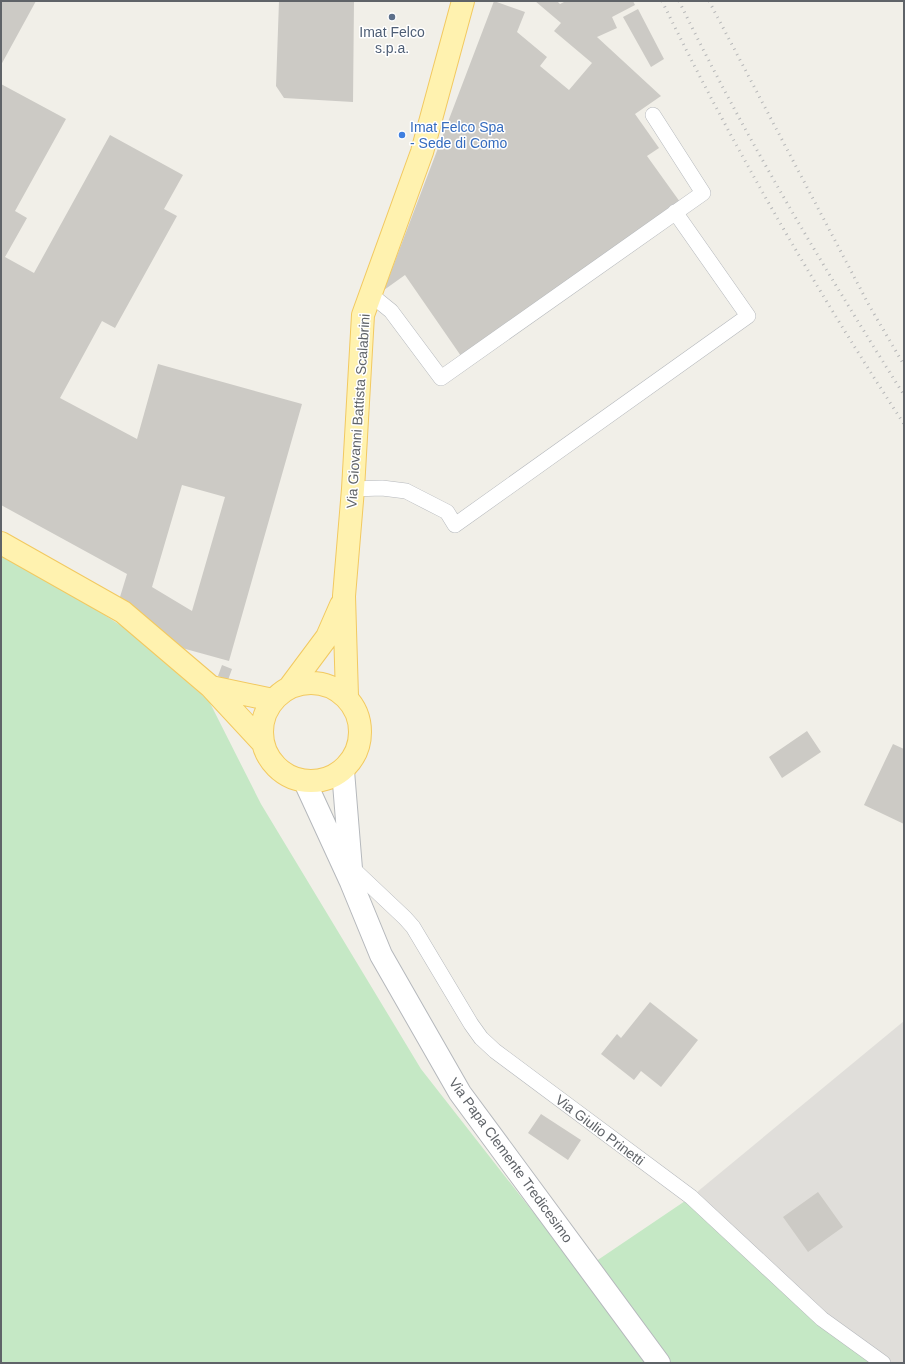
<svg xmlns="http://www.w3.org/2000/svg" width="905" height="1364" viewBox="0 0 905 1364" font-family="Arial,sans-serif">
<rect width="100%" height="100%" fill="#f1efe8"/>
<path fill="#e0deda" d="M904,1021v342h-21l-192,-166z"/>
<path fill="#c5e8c5" d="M1,548l122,79 86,74 52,103 160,265 159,203 111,-75 192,166h-882z"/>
<path fill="#cccac5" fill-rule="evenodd" d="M1,1h35l-35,64z
M279,1h75l-1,101 -69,-4 -8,-12z
M494,1l31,11 -8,20 30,25 -7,9 29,24 23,-27 -38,-32 7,-8 -26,-22h22l3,3 6,-3h67l2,4 -23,12 5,11 -20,9 64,59 -26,18 24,34 -12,8 33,46 -219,154 -56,-81 -21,15z
M638,9l26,50 -13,8 -28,-50z
M1,84l65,35 -51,92 12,7 -22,39 29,16 76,-138 73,40 -19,34 13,7 -62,112 -13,-7 -42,77 77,41 21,-75 144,40 -73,257 -47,-13 -62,-51 7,-23 -126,-69zM182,485l43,12 -33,114 -40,-24z
M222,665l10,4 -4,11 -10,-4z
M807,731l14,21 -39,26 -13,-21z
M893,744l11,5v75l-40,-19z
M650,1002l48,38 -37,47 -20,-16 -7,9 -33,-26 16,-20 4,4z
M541,1114l40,26 -13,20 -40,-27z
M818,1192l25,35 -35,25 -25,-35z"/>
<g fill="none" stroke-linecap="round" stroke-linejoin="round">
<g stroke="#b5b8bc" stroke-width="16">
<path id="service" d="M370,294l21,17 50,67 262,-185 -50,-78
M353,489l29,-1 24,3 41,21 8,13 293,-209 -73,-104
M351,867l54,51 8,9 58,97 10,14 14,13 196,146 131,122 61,44"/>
</g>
<g stroke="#b5b8bc" stroke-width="24">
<path id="tertiary" d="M343,771l8,98
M305,782l46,100 30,73 79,138 199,270"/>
</g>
<g stroke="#f2c960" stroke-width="24">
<path id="primary" d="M1,543l122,69 88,75 51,55
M262 732a49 49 0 1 1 98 0a49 49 0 1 1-98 0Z
M211,687l62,13
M289,688l38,-51 14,-32
M347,696l-3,-100 9,-107 10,-174 59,-163 41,-151"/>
</g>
<use href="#service" stroke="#fff" stroke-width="15"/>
<use href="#tertiary" stroke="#fff" stroke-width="22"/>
<use href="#primary" stroke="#fff2af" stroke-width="22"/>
<path stroke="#b6b7b8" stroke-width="3" stroke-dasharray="1 5" stroke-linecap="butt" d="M662,1c71,146 153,287 242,423
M679,1c66,136 144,266 225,394
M709,1l161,306 34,58"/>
</g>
<circle fill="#5c6f8a" stroke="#fff" stroke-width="1.5" cx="392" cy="17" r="4"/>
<circle fill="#3f7fe0" stroke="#fff" stroke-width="1.5" cx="402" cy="135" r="4"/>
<g text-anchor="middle" stroke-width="3" stroke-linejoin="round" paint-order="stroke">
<g font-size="14" fill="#4e5e75" stroke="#fff">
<text x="392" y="37">Imat Felco<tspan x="392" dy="16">s.p.a.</tspan></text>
</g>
<g font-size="14" fill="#366cbe" stroke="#fff" text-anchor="start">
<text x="410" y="132">Imat Felco Spa<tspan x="410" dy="16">- Sede di Como</tspan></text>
</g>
<g font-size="14" fill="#5f6368" stroke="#fff">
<text transform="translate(358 411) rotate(-86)" y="5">Via Giovanni Battista Scalabrini</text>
<text transform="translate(600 1130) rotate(37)" y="5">Via Giulio Prinetti</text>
<text transform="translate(511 1160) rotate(54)" y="5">Via Papa Clemente Tredicesimo</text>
</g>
</g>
<rect width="905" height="1364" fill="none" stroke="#5f6368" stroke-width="4"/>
</svg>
